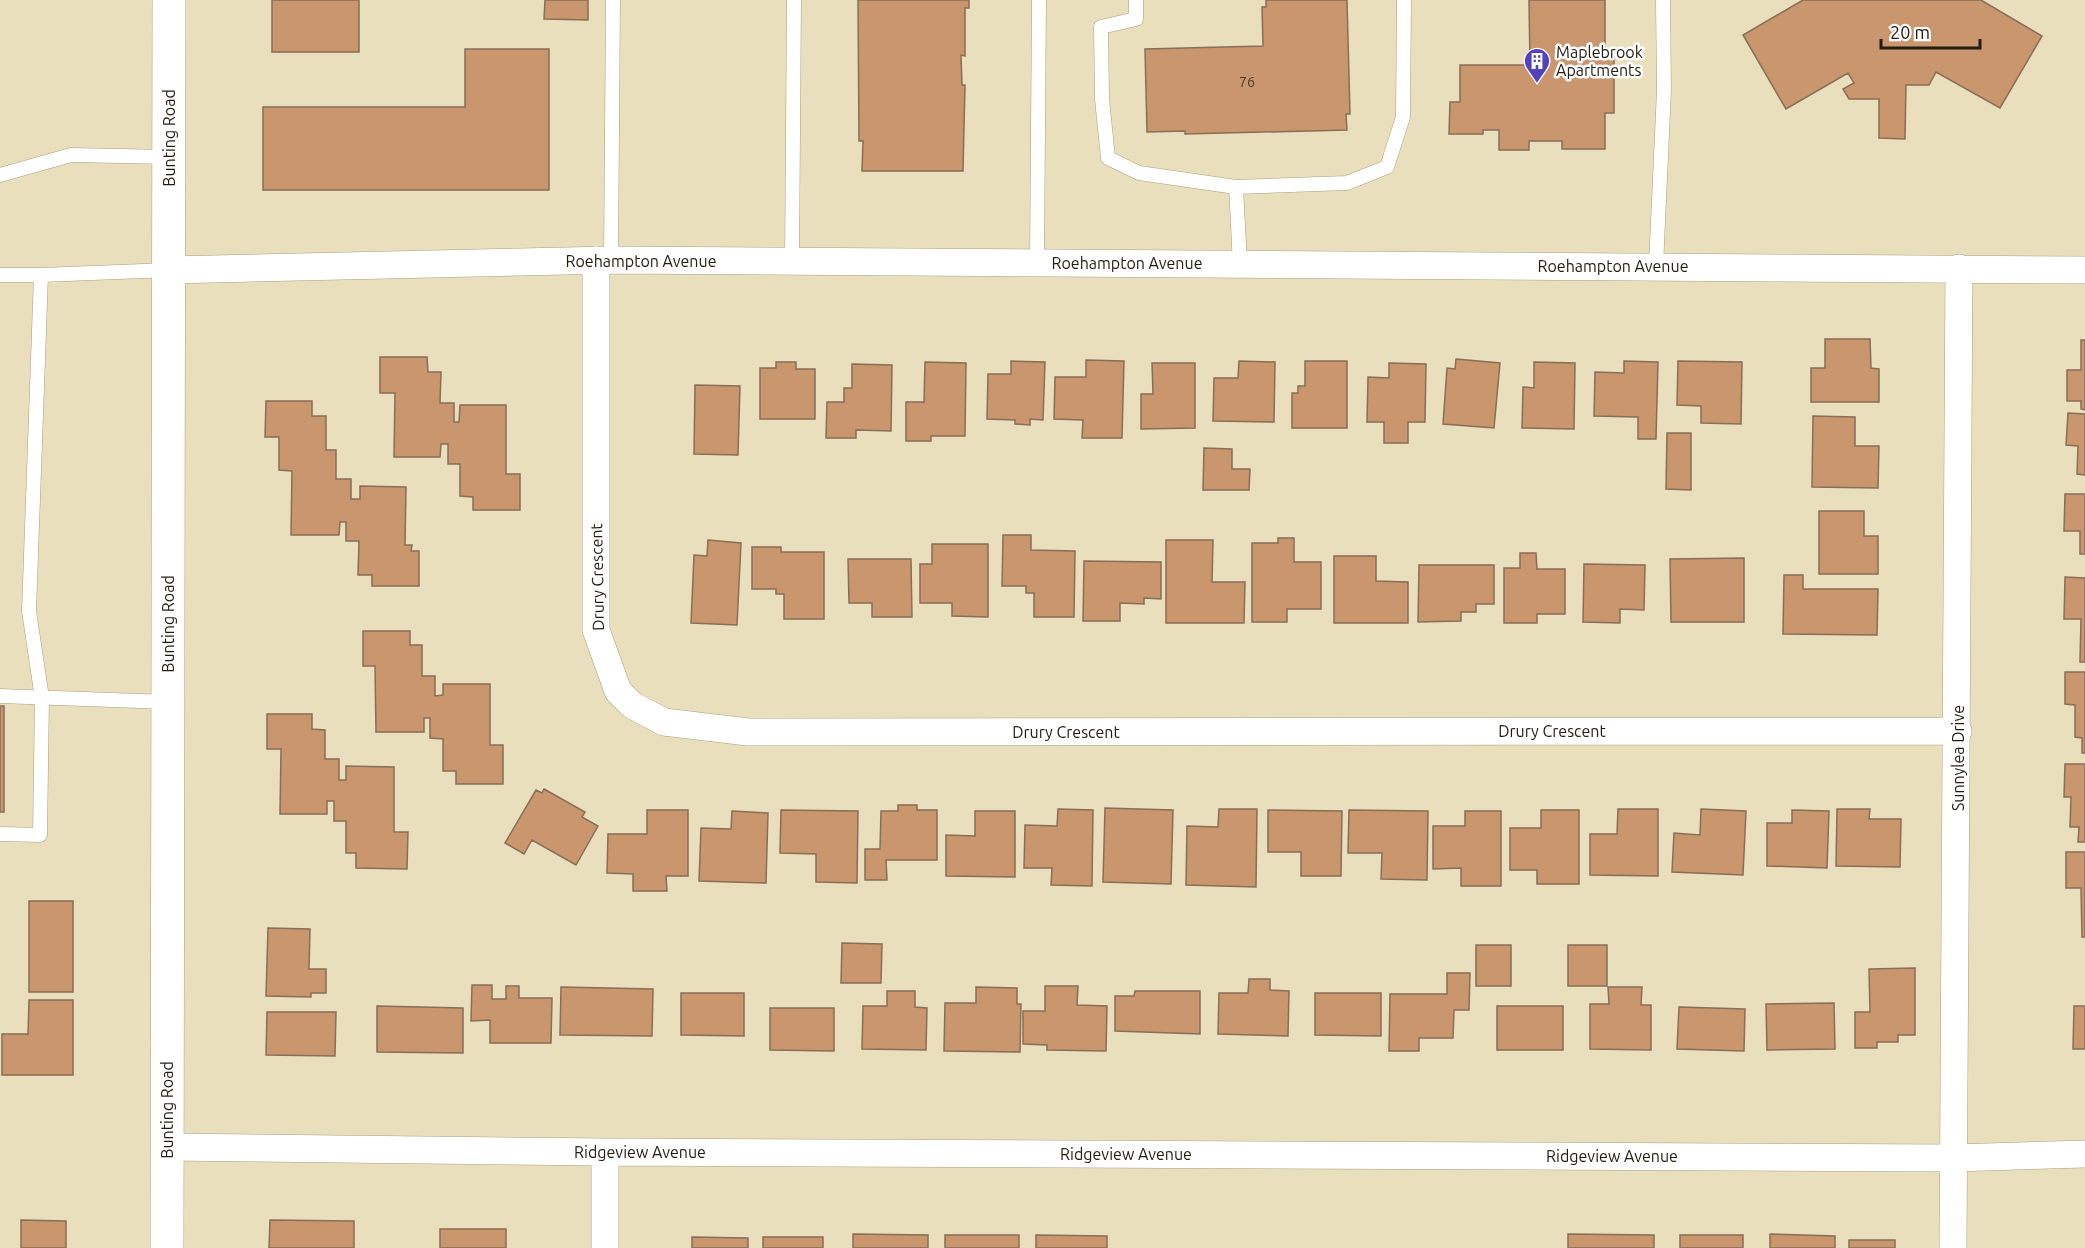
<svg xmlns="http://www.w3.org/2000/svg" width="2085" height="1248" viewBox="0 0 2085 1248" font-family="Ubuntu,sans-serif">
<rect width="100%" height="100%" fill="#e9dfbc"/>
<path fill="#c9966e" stroke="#896e58" stroke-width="1.5" d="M272,0h87v52h-87z
M545,0h43v20l-44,-1z
M858,0h111v8h-4v48l-4,-1 1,30h3l-2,86h-101l1,-30h-4z
M1266,0h81l3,114h-4l1,16 -162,4v-3l-38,1 -2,-83 118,-3 -1,-39h4z
M1529,0h76v53h9v60h-9v36h-43v-8h-33v9h-30v-20h-16v4h-34l1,-32h10v-37h70z
M1803,0h178l61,36 -42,72 -64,-36 -7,13h-23l-1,54 -26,-1v-39h-30l-6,-10 11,-6 -6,-10 -62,36 -43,-74z
M465,49h84v141h-286v-83h202z
M1825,339h45l1,29 8,1v33h-68v-34h14z
M2081,340h4v70l-4,-1v-8h-14v-31h14z
M380,357h47l1,15h13l-1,31h14v19h5l1,-17h46v69h14v36h-47v-13l-13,-1v-32h-12v-20h-7l-1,13h-46l1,-64h-15z
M1456,359l44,4 -6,65 -51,-4 4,-56 8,1z
M1086,360l38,1 -2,77h-40l1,-18 -29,-1 1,-42h31z
M1011,361l34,1 -2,58 -13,-1v6l-15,-1v-4l-28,-1 1,-45h23z
M1239,361l36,1 -1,60 -61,-1 1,-43h24z
M1305,361h42v67h-55v-35h6v-7h7z
M1624,361l34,1 -2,77h-18v-22l-44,-1 1,-44 29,1z
M1678,361l64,1 -1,62 -40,-1v-17l-24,-1z
M776,362h20v7h19v50h-55v-51h16z
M925,362l41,1 -1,73h-34v5h-25v-39h18z
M1534,362l41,1 -1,66 -52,-1 1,-41 11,1z
M1152,363h43v65l-54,1v-35h12z
M1389,363l37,1 -1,58h-17v21h-24v-21h-17l1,-45 21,1z
M852,364l40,1 -1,66 -35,-1v8h-30l1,-36h17v-14h8z
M695,385l45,1 -2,69 -44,-1z
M266,401h46v15h14v34h10v29h15v20h9v-13l46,1 -1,58h7l-1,6h8v35h-47v-11h-14l1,-34h-13v-19h-6l-1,13h-48l1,-64 -13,-1v-33h-14z
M2068,413l17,1v61l-8,-1 1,-28 -12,-1z
M1813,416l42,1v29h24l-1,42 -66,-1z
M1667,433h24v57l-25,-1z
M1204,448l28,1v20h18l-1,21h-46z
M2065,494h20v60h-5v-23h-16z
M1819,511h45v25h14v38h-59z
M1003,535h28v15l44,1 -1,66h-40v-24h-8v-7h-24z
M1278,538h16v24h27v47h-34v13h-35v-79h26z
M708,540l33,3 -4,82 -46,-2 3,-68 13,1z
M1166,540h47l-1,42h33l-1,41h-78z
M932,544h56v73l-36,-1v-13h-32v-39h12z
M752,547h29v5h43v67h-40v-25h-8v-5h-24z
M1520,553h16l1,16h28v45h-28v9h-33v-55h16z
M1334,556h42v25l32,1v41h-74z
M1744,558v64h-73l-1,-63z
M848,559h63l1,58h-40v-14h-23z
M1084,561l77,1v37l-17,-1v6l-24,-1v18h-37z
M1584,564l61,1 -1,45 -24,-1v14l-37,-1z
M1419,565h75v39h-18v8h-15v9l-43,1z
M1784,575h19v14h75l-1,46 -94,-1z
M2065,577l20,1v84h-5l1,-43h-17z
M363,631h47v14h12v31h13v20l8,-1v-11h47v61h13v39h-47v-13h-13v-32l-13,-1v-20h-6v14h-48l-1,-66h-12z
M2065,672h20v81h-3v-15l-7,-1v-32l-10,-1z
M0,706h4v106h-4z
M267,714h45v15l13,1v29h14v21h7v-14l48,1v65h14l-1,37 -51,-1v-15h-10v-32h-12v-20h-7v13h-47l1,-65h-14z
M2065,764h20v78h-7l1,-15h-9l1,-30h-7z
M544,789l41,23 -3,5 16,9 -22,39 -44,-25 -8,14 -19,-11 31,-53 6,3z
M898,805h19v5h20v50h-51l1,20h-22v-31h15l1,-38h17z
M1105,808l68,2 -2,74 -68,-2z
M1058,809l35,1 -1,76 -41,-1 1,-17h-28l1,-43 32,1z
M1219,809h38l-1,78 -70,-2 1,-59 31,1z
M1618,809h40v67l-68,-1v-41h27z
M1701,809l45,2 -3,64 -71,-3 2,-39 26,2z
M1837,809h33l-1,10h32l-1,48 -64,-1z
M647,810h41v66h-22l1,15h-34v-17l-26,-1 1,-39h39z
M781,810l77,1 -1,72 -41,-1v-28l-36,-1z
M1268,810l74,1 -1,65h-40v-24h-33z
M1349,810l79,1 -1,69 -46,-1 1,-26h-34z
M1541,810h38v74h-42v-14h-27v-42h31z
M1792,810l37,1 -2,57 -60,-2v-43h25z
M732,811l36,2 -2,70 -67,-2 2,-53 30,1z
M975,811h40v66l-69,-1v-41l29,1z
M1465,811h36v75h-40v-18l-28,1v-43h32z
M2066,852h19v85h-3l-1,-49h-15z
M29,901h44v91h-44z
M268,928l42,1 -1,40h17v24h-15v4l-45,-1z
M842,943l40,1 -1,39h-40z
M1476,945h35v41h-35z
M1568,945h39v41h-39z
M1915,968v67h-17v7h-21v6h-22v-36h15l-1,-43z
M1447,973h23l-1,37h-15l-1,28h-34v13h-30l1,-57h57z
M1249,979h21v11l19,1 -1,45 -70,-2 1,-41h29z
M472,985h20v14h14v-13h13v12h33l-1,45h-61v-23l-19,1z
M1045,986h33l-1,19 30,1 -1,45 -59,-1v-5l-24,-1v-33h22z
M561,987l92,2 -1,47 -92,-1z
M976,987l41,1v16h4l-1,48 -76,-1 1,-48h31z
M1608,987h34l-1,18h10v45l-61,-1v-45h19z
M887,991h28v16l12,1 -1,42 -64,-1 1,-43h24z
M1135,991h65v43l-85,-3v-35h19z
M681,993h63v43l-63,-1z
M1315,993h66v43l-66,-1z
M29,1000h44v75h-71v-41h26z
M1834,1003l1,46 -68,1 -1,-46z
M377,1006l86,2v45l-86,-1z
M1497,1006h66v44h-66z
M2074,1006h11v43h-12z
M1679,1007l66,2 -1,42 -67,-2z
M770,1008h64v43l-64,-1z
M267,1012h69l-1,44 -69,-1z
M21,1220l45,1v27h-45z
M270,1220l84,1v27h-85z
M440,1229h66v19h-66z
M853,1234l75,1v13h-75z
M1568,1234l86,1v13h-86z
M1770,1234l65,2v12h-65z
M945,1235h74v13h-74z
M1036,1235l71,1v12h-71z
M1680,1235h63v13h-63z
M692,1237l56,1v10h-56z
M763,1237h60v11h-60z
M1849,1240h46v8h-46z"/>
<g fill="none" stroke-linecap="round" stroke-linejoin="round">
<g stroke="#a89f7e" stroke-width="15">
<path id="lane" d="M1136,0v19l-35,8 1,72 6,59 31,15 97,14 111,-4 40,-16 16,-50 1,-117
M0,175l71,-20 97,2
M1236,187l4,77
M611,260l2,-260
M792,262l2,-262
M1037,263l2,-263
M1656,266l8,-176 -1,-90
M0,275h41l-12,336 13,87 -2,137 -40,-1
M41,275l128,-5
M0,696l168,6"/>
</g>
<g stroke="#a89f7e" stroke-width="28">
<path id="street" d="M596,260v370l22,61 14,14 32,17 84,10 1210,-1
M169,270l442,-10 1474,10
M167,1147l438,5 1349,6 131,-4
M605,1248v-96
M1953,1248l6,-980"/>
</g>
<g stroke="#a89f7e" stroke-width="34">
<path id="secondary" d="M167,1248l2,-1248"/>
</g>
<use href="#lane" stroke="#fff" stroke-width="14"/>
<use href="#street" stroke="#fff" stroke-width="27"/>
<use href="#secondary" stroke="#fff" stroke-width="33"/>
</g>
<defs>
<g id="building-pin" transform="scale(1.35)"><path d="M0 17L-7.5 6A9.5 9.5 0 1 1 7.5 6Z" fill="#5342b9" stroke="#fff"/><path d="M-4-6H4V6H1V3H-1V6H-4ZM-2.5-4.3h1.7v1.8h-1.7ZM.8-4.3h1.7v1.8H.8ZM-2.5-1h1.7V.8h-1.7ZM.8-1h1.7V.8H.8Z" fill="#fff"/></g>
</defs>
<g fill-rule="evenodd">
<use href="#building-pin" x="1537" y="61"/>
</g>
<g text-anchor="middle" stroke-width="5" stroke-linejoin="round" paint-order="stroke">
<g font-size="14" fill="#4a3a27">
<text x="1247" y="87">76</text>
</g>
<g font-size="16" fill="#201c0f" stroke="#fff" text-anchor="start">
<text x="1556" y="58">Maplebrook<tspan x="1556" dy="18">Apartments</tspan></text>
</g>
<g font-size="16" fill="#201c0f" stroke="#fff">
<text transform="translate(169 138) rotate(-90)" y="6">Bunting Road</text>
<text x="641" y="267">Roehampton Avenue</text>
<text x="1127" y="269">Roehampton Avenue</text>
<text x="1613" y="272">Roehampton Avenue</text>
<text transform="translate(597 577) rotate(-91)" y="6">Drury Crescent</text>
<text transform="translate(168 624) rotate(-90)" y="6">Bunting Road</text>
<text x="1552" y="737">Drury Crescent</text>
<text x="1066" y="738">Drury Crescent</text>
<text transform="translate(1958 758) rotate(-90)" y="6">Sunnylea Drive</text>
<text transform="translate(167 1110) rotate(-90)" y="6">Bunting Road</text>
<text x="640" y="1158">Ridgeview Avenue</text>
<text x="1126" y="1160">Ridgeview Avenue</text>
<text x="1612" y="1162">Ridgeview Avenue</text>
</g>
</g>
<path d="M1881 39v9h99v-9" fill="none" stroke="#201c0f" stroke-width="3"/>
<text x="1890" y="39" font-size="18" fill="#201c0f" stroke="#ffffff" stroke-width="4.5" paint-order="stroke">20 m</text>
</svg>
